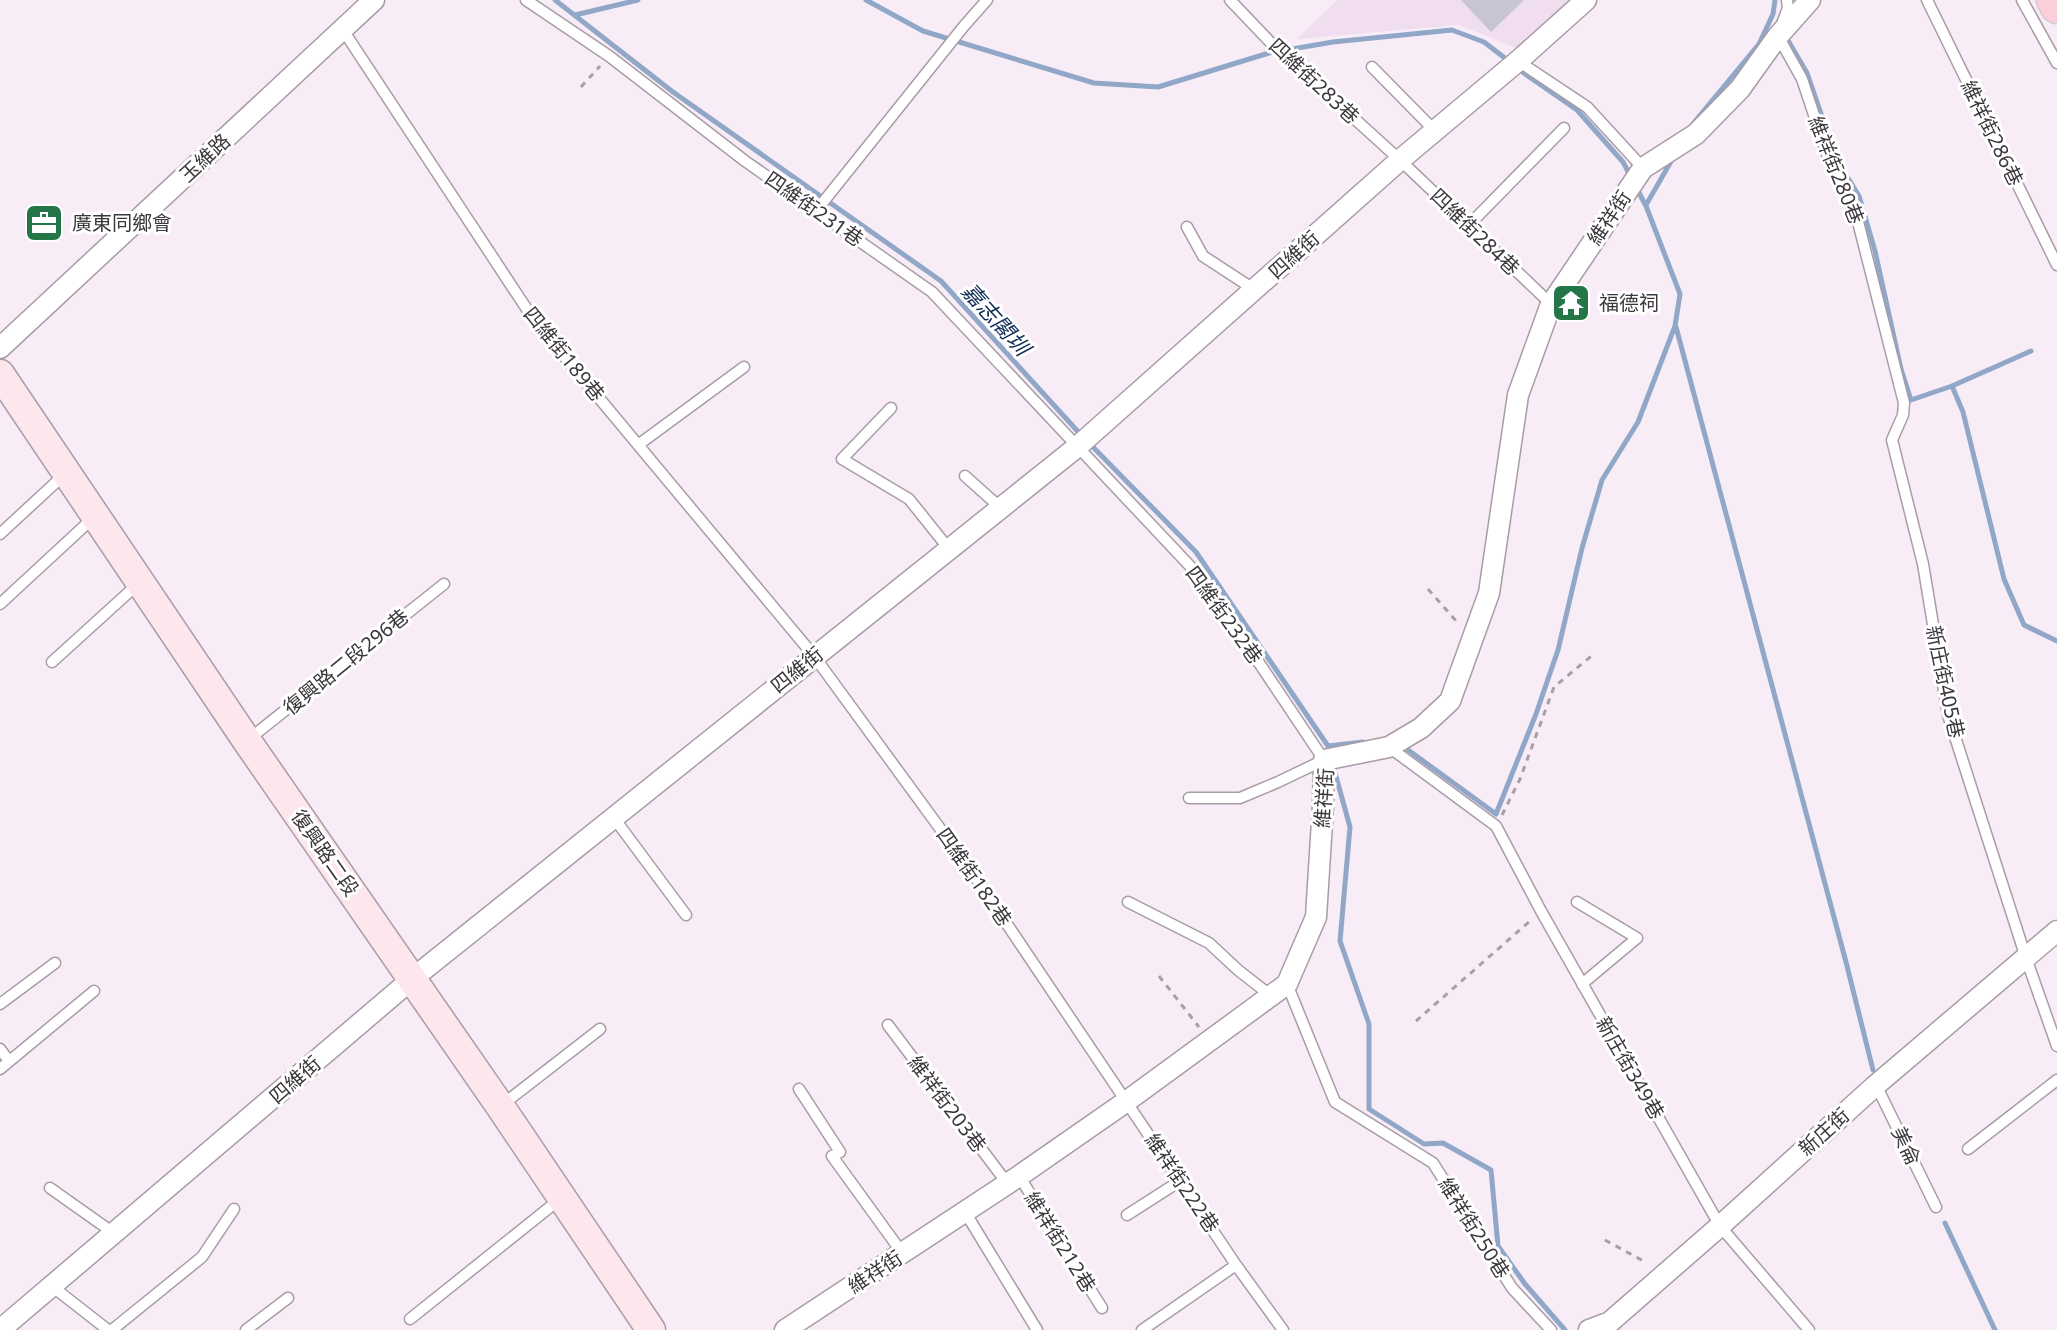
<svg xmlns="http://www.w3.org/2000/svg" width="2057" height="1330" viewBox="0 0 2057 1330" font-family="'Noto Sans','Noto Sans TC',sans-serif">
<rect width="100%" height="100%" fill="#f8ecf7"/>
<path fill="#f0ddef" d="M1337,0h237l-55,49 -60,-24 -162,14z"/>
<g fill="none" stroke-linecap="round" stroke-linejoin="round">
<path stroke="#91a7c8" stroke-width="5" d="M555,0l118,92 268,189 141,155
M866,0l57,31 171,52 64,4 111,-34 64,-11 119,-12 32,12 26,20
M575,15l63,-15
M1786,35v2l21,36 30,87 22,36 16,55 26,118 10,31 41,-14 11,26 41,167 20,46 33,16
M1518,69l59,41 46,52 8,15
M1692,125l67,-81 14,-30 2,-14
M1646,205l27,-47
M1676,327l170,635 27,108
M1952,386l79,-35
M1089,443l107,109 132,194 2,6
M1328,746l35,-4
M1400,746l4,1 92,67 40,-100 22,-64 24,-102 20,-68 36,-58 37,-96 5,-32 -34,-88 -9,-17
M1332,762l18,65 -10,114 29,83v85l55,35 19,-1 48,27 7,76 27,38 40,46
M1945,1223l50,107"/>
</g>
<path fill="#c7c5d3" d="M1461,0h63l-33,32z"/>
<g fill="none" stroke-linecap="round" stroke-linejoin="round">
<g stroke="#a89ca7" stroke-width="13">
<path id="lane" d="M526,0l83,56 136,105 187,131 273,290 119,178 -46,22 -38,16h-51
M1230,0l42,44 128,116 151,144
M1927,0l130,265
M2022,0l35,63
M1783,21l5,-13 -1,-8
M343,30l191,290 280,336 160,219 262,390 47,65
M1778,36l24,43 30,90 23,41 49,193 -1,12 -11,25 31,124 25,151 78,243 31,88
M1518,61l69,46 56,61
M1372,67l63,64
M816,211l148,-185 23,-26
M1468,226l96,-98
M1187,227l16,29 52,34
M891,408l-49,51 67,40 40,50
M638,445l106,-78
M965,476l37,33
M0,534l66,-61
M0,604l93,-86
M52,662l87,-79
M249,739l195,-155
M1389,747l107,79 45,85 179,315 89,104
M614,818l72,97
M1128,902l81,41 29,27 32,25
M1577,902l60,36 -55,46
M1287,984l48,118 98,61 79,125 39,42
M0,1004l55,-41
M888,1025l119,158
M0,1049l9,12
M0,1069l94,-78
M1876,1085l60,122
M799,1089l41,63 -8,4 71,98
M502,1105l98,-76
M1968,1149l89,-69
M1019,1176l83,132
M50,1188l65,46
M965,1212l72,118
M1127,1215l53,-34
M53,1287l55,43
M410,1319l150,-120
M112,1330l90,-73 32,-48
M246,1330l42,-32
M1142,1330l94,-65"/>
</g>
<g stroke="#a89ca7" stroke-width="23">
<path id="street" d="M0,348l374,-348
M0,1330l412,-351 665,-532 323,-287 118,-99 68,-61
M785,1330l234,-154 108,-75 160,-117 29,-67 7,-111 1,-46 65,-13 32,-19 29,-27 39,-108 29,-198 33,-91 92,-136 53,-34 44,-45 38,-53 32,-36
M1589,1330l21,-8 110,-96 156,-141 181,-154"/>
</g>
<g stroke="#a89ca7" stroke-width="31">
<path id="secondary" d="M0,374l247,367 253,365 151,224"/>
</g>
<g stroke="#d0cfd0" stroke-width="35">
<path id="primary" d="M2053,0l4,7"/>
</g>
<path stroke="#a89fa7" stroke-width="3" stroke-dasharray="6 6" stroke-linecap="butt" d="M581,87l19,-21
M1428,589l29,33
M1502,815l18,-36 34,-92 41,-34
M1159,976l40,51
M1416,1021l114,-100
M1605,1240l42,23"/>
<use href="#lane" stroke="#fff" stroke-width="10"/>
<use href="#street" stroke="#fff" stroke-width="20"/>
<use href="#secondary" stroke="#fde6ec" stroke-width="28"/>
<use href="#primary" stroke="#fbceda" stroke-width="32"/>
</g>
<defs>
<g id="office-square" transform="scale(2)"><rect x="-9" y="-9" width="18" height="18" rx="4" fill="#247648" stroke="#fff"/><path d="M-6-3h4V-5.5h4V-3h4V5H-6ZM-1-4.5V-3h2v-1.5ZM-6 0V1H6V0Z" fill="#fff"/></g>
<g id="temple-square" transform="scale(2)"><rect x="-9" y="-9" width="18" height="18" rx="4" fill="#247648" stroke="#fff"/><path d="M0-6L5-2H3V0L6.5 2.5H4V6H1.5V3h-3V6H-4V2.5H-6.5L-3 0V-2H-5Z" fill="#fff"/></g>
</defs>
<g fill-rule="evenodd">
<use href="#office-square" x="44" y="223"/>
<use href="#temple-square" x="1571" y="303"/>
</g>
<g text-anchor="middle" stroke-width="6" stroke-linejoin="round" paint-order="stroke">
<g font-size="20" fill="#3c373c" stroke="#fff">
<text transform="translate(1314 81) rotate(43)" y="7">四維街283巷</text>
<text transform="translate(1992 133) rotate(64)" y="7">維祥街286巷</text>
<text transform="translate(205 158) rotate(-43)" y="7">玉維路</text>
<text transform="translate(1836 170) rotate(68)" y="7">維祥街280巷</text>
<text transform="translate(814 209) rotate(35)" y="7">四維街231巷</text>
<text transform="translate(1609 218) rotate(-56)" y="7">維祥街</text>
<text transform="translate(1475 232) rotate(44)" y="7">四維街284巷</text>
<text transform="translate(1294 255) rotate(-42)" y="7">四維街</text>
<text transform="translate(564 354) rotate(51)" y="7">四維街189巷</text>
<text transform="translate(1224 615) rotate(54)" y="7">四維街232巷</text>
<text transform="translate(346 662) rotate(-39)" y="7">復興路二段296巷</text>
<text transform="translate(797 670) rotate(-39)" y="7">四維街</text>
<text transform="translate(1945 682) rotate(78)" y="7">新庄街405巷</text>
<text transform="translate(1324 798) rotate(-86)" y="7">維祥街</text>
<text transform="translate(325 853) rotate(55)" y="7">復興路二段</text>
<text transform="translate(974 877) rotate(55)" y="7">四維街182巷</text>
<text transform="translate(1630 1068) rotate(60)" y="7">新庄街349巷</text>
<text transform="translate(295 1080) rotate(-41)" y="7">四維街</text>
<text transform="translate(947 1104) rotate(53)" y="7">維祥街203巷</text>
<text transform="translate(1824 1132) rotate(-42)" y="7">新庄街</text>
<text transform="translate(1906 1146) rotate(64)" y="7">美侖</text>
<text transform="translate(1182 1183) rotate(56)" y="7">維祥街222巷</text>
<text transform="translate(1474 1228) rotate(58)" y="7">維祥街250巷</text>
<text transform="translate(1060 1242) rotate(58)" y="7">維祥街212巷</text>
<text transform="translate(875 1272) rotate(-33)" y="7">維祥街</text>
</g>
<g font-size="20" fill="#3c373c" stroke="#fff" text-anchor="start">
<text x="72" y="230">廣東同鄉會</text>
<text x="1599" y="310">福德祠</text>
</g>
<g font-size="22" font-style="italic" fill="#102d57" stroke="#fff">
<text transform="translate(996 319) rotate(48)" y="8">嘉志閣圳</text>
</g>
</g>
</svg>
